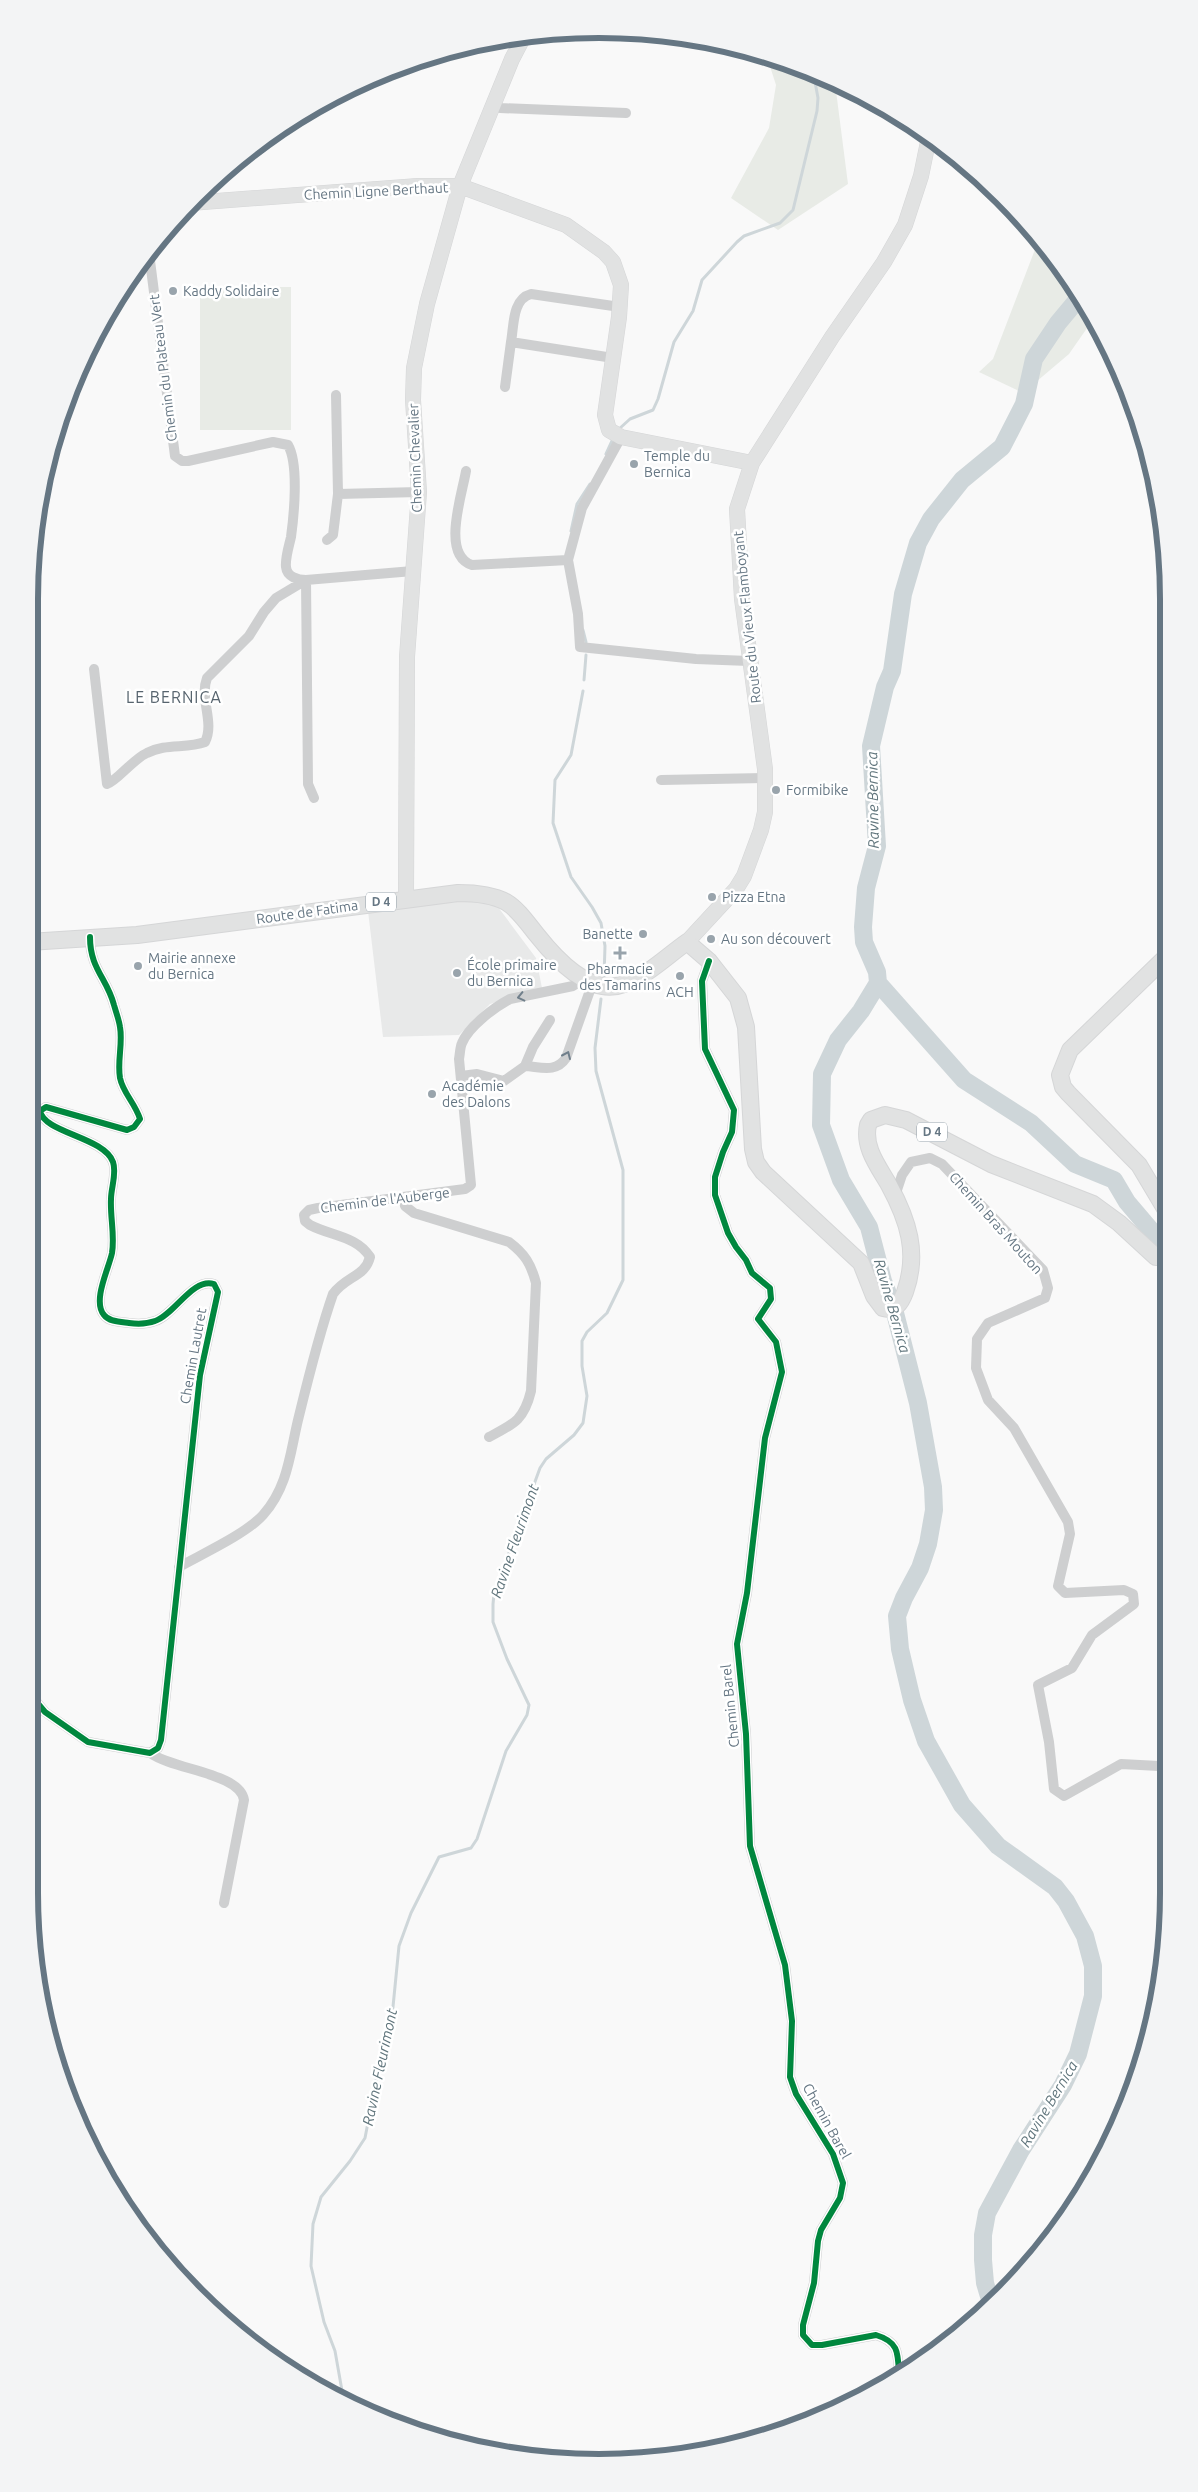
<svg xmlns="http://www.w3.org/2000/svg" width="1198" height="2492" viewBox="0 0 1198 2492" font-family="Ubuntu,sans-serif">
<rect width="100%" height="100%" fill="#f9f9f9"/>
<path fill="#e8e9e9" d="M476,900l22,7 38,51 6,30 -52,16 -31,31 -76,2 -15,-126z"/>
<path fill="#e8ebe6" d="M767,57l50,15 18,11 13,101 -70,46 -47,-32 38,-70 7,-43z
M1039,239l12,13 41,69 -23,33 -46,39 -44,-21 14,-13z
M200,287h91v143h-91z"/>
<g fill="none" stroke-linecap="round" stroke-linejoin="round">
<path stroke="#ced6d9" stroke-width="3" d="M619,429l11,-10 23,-9 5,-11 16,-57 19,-31 9,-31 35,-38 7,-6 36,-13 13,-13 24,-99 1,-13 -5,-27
M606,454l6,-13
M571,531l6,-27 13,-20
M583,630l3,12
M584,680l2,-25
M583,691l-12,64 -16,25 -2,43 18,54 21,30 9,16 4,23 -1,31
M344,2402l-9,-51 -11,-29 -13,-56 2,-42 8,-27 29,-36 15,-23 14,-73 12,-38 8,-81 12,-33 28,-56 32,-9 6,-9 29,-88 21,-36 2,-10 -22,-46 -14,-37v-18l1,-10 46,-126 6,-9 28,-24 9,-12 4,-27 -5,-30v-25l5,-9 20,-19 16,-33v-110l-27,-99 -1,-23 6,-49"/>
<path stroke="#ced6d9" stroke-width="18" d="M878,983l86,97 67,43 44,41 39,16 13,22 40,47
M991,2303l-6,-20 -2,-23v-25l4,-22 34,-63 42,-65 15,-31 15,-58v-30l-8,-30 -19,-35 -11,-14 -57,-41 -36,-41 -36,-64 -14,-41 -12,-51 -3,-33 7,-18 16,-30 8,-24 6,-34 -1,-23 -15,-84 -24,-94 -11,-28 -14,-54 -28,-47 -20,-55 1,-51 16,-34 23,-29 17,-28 -1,-11 -13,-30 -1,-15 3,-39 11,-42 -6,-100 14,-59 7,-16 11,-77 15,-51 13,-24 31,-39 40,-33 22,-43 10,-45 24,-36 20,-24"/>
<g stroke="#d5d6d7" stroke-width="16">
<path id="secondary" d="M190,203l228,-17h42l106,39 38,27 9,10 8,23 -2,32 -14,98 4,15 12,7 131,26
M406,899l1,-242 12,-165 -6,-92 1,-32 13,-64 33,-118 52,-127 12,-23
M687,942l49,-53 8,-13 17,-46 4,-18v-43l-23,-170 -5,-90 15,-46 80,-126 52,-75 21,-37 16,-49 8,-39"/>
</g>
<g stroke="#d5d6d7" stroke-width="18">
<path id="primary" d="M29,942l108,-7 321,-42c16,0 33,1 48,9 12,7 22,22 31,33 19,24 53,62 87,49 23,-8 43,-28 63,-42l22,19 29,37 8,29 7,122 3,13 7,10 98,91 13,33 9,12c13,3 18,-5 22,-16 14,-39 3,-72 -16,-107 -11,-19 -26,-38 -21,-60l3,-5 14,-5 21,5 85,44 102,40 26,19 37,34 11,-1
M1166,957l-96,93 -10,25 3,12 5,6 71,72 28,47"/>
</g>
<path stroke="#cecfd0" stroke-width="10" d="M493,105l7,3 126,5
M149,253l26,203 7,5h6l85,-19 15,3c11,19 6,70 3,92 -2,9 -6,21 -5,30 1,10 12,13 20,13l107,-9
M613,358l-102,-16c3,-16 1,-43 20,-48l89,13
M505,387l6,-45
M336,395l2,99 81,-2
M621,437l-39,71 -14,52 10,54 2,33 116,12 53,2
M466,471c-4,24 -25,84 6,94l96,-5
M327,540l6,-5 5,-41
M306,580l2,204 6,14
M94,669l13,115c10,-3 26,-25 40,-31 19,-10 39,-4 58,-11 10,-20 -6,-43 2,-64l42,-42 15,-24 12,-14 30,-18
M661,780l104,-2
M709,961l-7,20 3,68 29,61 -2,22 -9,20 -8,25v18l13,38 8,14 10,13 6,13 18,15 1,11 -13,20 18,23 6,30 -17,66 -18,155 -10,51 9,90 4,112 35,119 7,56 -2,56 6,17 37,60 10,29 -3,15 -19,32 -3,11 -4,42 -11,42v10l9,10h10l54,-10c23,7 22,18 23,40
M525,1066c16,1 31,7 41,-8l27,-76
M461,1076l16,-2 27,7 21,-15 8,-19 17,-27
M895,1196l7,-21 9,-13 19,-4 12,6 101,106 5,18 -3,10 -57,25 -11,16 -1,29 12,32 26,28 54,94 2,12 -12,52 7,7 59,-3 9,4 1,10 -42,31 -20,33 -34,17 11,57 5,47 10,7 57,-32 38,2 10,3
M403,1197l2,9 9,7 95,29c16,12 22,22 27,41l-5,108c-7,29 -17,33 -42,46
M179,1567c23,-13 67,-33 84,-52 26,-29 27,-64 36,-99 10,-41 20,-82 34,-122 13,-18 32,-17 37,-37 -13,-21 -39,-21 -60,-32l-5,-4 -1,-6 5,-5 9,-2 147,-19 6,-4 -12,-126c1,-5 1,-12 3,-16 7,-17 33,-36 48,-44l63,-13 10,-7
M29,1693l16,19 43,30 62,11 8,-5 3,-8 39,-365 18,-83 -4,-8c-21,-7 -40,31 -59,37 -8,3 -18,3 -26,2 -8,-1 -20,-1 -25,-8 -12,-14 5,-47 8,-62 3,-18 -2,-36 -1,-54 0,-11 6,-26 2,-37 -9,-25 -69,-29 -73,-51l6,-4 81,23 7,-3 6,-8c-5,-16 -17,-26 -20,-41 -3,-17 3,-34 0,-51 -1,-7 -4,-15 -6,-22 -7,-27 -24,-36 -24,-68
M150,1753c24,17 90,20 94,47l-20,103"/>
<use href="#secondary" stroke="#e1e2e2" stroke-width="15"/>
<use href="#primary" stroke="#e1e2e2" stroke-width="16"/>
<g stroke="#fff" stroke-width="9">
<path id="cycleway" d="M709,961l-7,20 3,68 29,61 -2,22 -9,20 -8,25v18l13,38 8,14 10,13 6,13 18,15 1,11 -13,20 18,23 6,30 -17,66 -18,155 -10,51 9,90 4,112 35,119 7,56 -2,56 6,17 37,60 10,29 -3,15 -19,32 -3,11 -4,42 -11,42v10l9,10h10l54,-10c23,7 22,18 23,40
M29,1693l16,19 43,30 62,11 8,-5 3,-8 39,-365 18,-83 -4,-8c-21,-7 -40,31 -59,37 -8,3 -18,3 -26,2 -8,-1 -20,-1 -25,-8 -12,-14 5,-47 8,-62 3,-18 -2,-36 -1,-54 0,-11 6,-26 2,-37 -9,-25 -69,-29 -73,-51l6,-4 81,23 7,-3 6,-8c-5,-16 -17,-26 -20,-41 -3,-17 3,-34 0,-51 -1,-7 -4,-15 -6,-22 -7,-27 -24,-36 -24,-68"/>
</g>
<use href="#cycleway" stroke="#00873e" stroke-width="6"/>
</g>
<defs><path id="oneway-chevron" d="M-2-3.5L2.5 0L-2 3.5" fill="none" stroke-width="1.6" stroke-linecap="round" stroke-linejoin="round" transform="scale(1.25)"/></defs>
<g stroke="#707f8b">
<use href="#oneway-chevron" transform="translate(521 997) rotate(167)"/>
<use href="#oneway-chevron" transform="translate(567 1055) rotate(-66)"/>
</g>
<g fill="#99a4ac" stroke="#fff" stroke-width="2">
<circle cx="173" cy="291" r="5"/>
<circle cx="634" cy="464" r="5"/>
<circle cx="776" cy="790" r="5"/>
<circle cx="712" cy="897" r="5"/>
<circle cx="643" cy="934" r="5"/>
<circle cx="711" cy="939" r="5"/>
<path d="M617.5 945.5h5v5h5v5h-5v5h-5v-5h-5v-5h5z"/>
<circle cx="138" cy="966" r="5"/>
<circle cx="457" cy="973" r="5"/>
<circle cx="680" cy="976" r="5"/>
<circle cx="432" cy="1094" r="5"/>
</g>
<g text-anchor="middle" stroke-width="5" stroke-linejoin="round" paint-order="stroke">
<g fill="#fff" stroke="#939fa8" stroke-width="1">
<rect x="366" y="892.5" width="30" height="19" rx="4"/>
<rect x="917" y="1122.5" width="30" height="19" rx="4"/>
</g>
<g font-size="12" font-weight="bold" fill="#657683">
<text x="381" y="906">D 4</text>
<text x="932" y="1136">D 4</text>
</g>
<g font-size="14" fill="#657683" stroke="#fff">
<text transform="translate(376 191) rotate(-3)" y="5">Chemin Ligne Berthaut</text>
<text transform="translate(163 368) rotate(-97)" y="5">Chemin du Plateau Vert</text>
<text transform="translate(415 458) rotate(-92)" y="5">Chemin Chevalier</text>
<text transform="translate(747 617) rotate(-96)" y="5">Route du Vieux Flamboyant</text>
<text transform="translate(307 912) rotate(-8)" y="5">Route de Fatima</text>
<text transform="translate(385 1200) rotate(-7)" y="5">Chemin de l'Auberge</text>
<text transform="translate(996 1223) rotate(48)" y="5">Chemin Bras Mouton</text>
<text transform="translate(193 1356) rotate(-80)" y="5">Chemin Lautret</text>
<text transform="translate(730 1706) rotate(-96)" y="5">Chemin Barel</text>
<text transform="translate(827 2121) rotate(61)" y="5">Chemin Barel</text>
</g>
<g font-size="14" fill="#657683" stroke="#fff" text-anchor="start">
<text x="183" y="296">Kaddy Solidaire</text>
<text x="644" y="461">Temple du<tspan x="644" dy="16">Bernica</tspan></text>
<text x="786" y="795">Formibike</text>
<text x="722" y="902">Pizza Etna</text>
<text x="633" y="939" text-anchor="end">Banette</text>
<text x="721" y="944">Au son découvert</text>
<text x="148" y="963">Mairie annexe<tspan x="148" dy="16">du Bernica</tspan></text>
<text x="467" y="970">École primaire<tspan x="467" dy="16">du Bernica</tspan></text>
<text x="620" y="974" text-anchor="middle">Pharmacie<tspan x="620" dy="16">des Tamarins</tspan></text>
<text x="680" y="997" text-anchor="middle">ACH</text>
<text x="442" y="1091">Académie<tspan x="442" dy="16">des Dalons</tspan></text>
</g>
<g font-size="15" font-style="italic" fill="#60757c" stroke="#fff">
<text transform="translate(873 800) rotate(-91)" y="5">Ravine Bernica</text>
<text transform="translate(892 1306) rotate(74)" y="5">Ravine Bernica</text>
<text transform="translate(515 1541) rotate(-71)" y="5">Ravine Fleurimont</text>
<text transform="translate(380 2067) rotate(-78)" y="5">Ravine Fleurimont</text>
<text transform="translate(1049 2104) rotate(-59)" y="5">Ravine Bernica</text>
</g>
<g font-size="16" letter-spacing="1" fill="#57646e" stroke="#fff">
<text x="174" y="703">LE BERNICA</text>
</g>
</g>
<path d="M0 0H1198V2492H0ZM599 38H599A561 561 0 0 1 1160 599V1893A561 561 0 0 1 599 2454H599A561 561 0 0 1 38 1893V599A561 561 0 0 1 599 38Z" fill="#f3f4f5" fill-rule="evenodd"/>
<path fill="none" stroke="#657683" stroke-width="6" d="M599 38H599A561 561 0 0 1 1160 599V1893A561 561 0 0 1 599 2454H599A561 561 0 0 1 38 1893V599A561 561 0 0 1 599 38Z"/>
</svg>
